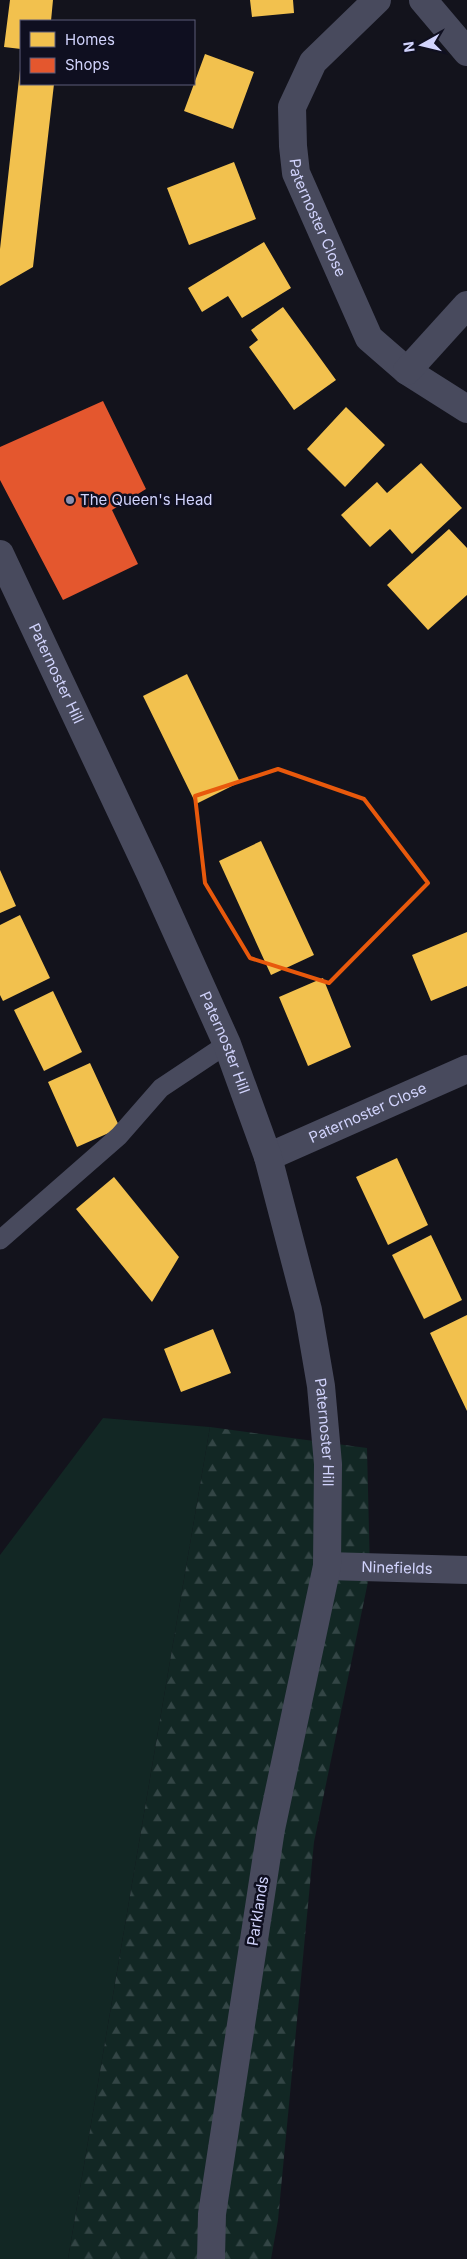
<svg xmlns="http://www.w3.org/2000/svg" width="467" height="2259" viewBox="0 0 467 2259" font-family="Inter,sans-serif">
<defs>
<pattern id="forest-firs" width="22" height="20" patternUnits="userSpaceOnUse" patternTransform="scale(1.25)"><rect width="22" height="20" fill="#122724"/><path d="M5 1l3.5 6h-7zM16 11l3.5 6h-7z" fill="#334545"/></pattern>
</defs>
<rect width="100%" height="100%" fill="#13131c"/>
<path fill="#122724" d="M103,1418l107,9 -142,832h-68v-704z"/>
<path fill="url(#forest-firs)" d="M210,1427l157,21 3,124 -56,270 -36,378 -7,39h-203z"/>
<path fill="#f2c14e" d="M10,0h43l-2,21h-30v28l-17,-2z
M250,0h43l1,13 -42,4z
M205,54l49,18 -21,57 -49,-18z
M20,70l1,14h33l-21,183 -33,19v-37z
M234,162l22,57 -67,26 -22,-57z
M264,242l27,46 -49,30 -14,-22 -26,16 -14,-24z
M283,307l53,73 -42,30 -45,-63 9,-7 -7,-10z
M346,407l39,38 -40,42 -38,-38z
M421,463l41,45 -50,46 -22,-25 -20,18 -29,-32 36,-33 10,11z
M449,529l18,19v47l-39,35 -41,-45z
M187,674l53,108 -44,22 -53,-108z
M261,841l53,114 -43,20 -52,-114z
M0,870l16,36 -16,7z
M20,915l30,63 -47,23 -3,-6v-70z
M467,932v54l-36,15 -19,-46z
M323,978l28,69 -43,19 -29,-69z
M53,991l29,61 -38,19 -30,-61z
M90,1063l30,65 -43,19 -29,-65z
M397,1158l31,67 -40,20 -32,-68z
M114,1177l65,80 -27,45 -76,-93z
M431,1235l31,65 -38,19 -32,-64z
M467,1315v96l-37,-78z
M213,1329l18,44 -50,19 -17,-43z"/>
<path fill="#e4572e" d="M103,401l43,88 -34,21 26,54 -75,36 -63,-120v-33z"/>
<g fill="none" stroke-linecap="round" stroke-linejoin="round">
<path stroke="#484a5d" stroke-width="19" d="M0,1240l119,-104 42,-48 66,-44"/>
<g stroke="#484a5d" stroke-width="28">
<path id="s1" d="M377,0l-64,62 -21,45 1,39 3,27 73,165 38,33 60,38"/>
<path d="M423,0l44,52"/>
<path d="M407,371l60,-66"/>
<path id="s2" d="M268,1157l199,-88"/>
<path id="s3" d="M327,1566l140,4"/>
</g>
<path stroke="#484a5d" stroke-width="28" id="s4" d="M0,554l150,319 77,171 41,113 40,153 13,76 7,78 -1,102 -56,263 -59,385 -1,45"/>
</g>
<path fill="none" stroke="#e8590c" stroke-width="4" stroke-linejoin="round" d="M278,769l86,30 64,84 -99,100 -79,-25 -45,-75 -10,-87z"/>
<circle fill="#8e90ae" stroke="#0f0f20" stroke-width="2" cx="70" cy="500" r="5"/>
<g text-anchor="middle" stroke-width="5" stroke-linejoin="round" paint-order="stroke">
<g font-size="15" fill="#d1d3fc" stroke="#0f0f20">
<text dy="5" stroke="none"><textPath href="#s1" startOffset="254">Paternoster Close</textPath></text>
<text dy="5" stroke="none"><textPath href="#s4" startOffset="132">Paternoster Hill</textPath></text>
<text dy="5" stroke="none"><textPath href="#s4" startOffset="538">Paternoster Hill</textPath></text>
<text dy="5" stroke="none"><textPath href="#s2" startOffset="109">Paternoster Close</textPath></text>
<text dy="5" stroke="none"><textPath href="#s4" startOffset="942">Paternoster Hill</textPath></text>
<text dy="5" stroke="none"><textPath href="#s3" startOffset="70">Ninefields</textPath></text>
<text transform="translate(258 1911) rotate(-81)" y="5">Parklands</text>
</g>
<g font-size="15" fill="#d1d3fc" stroke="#0f0f20" text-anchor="start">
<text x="80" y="505">The Queen's Head</text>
</g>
</g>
<rect x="20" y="20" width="175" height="65" fill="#0f0f20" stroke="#5d5d78"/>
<rect x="30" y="32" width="25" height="15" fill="#f2c14e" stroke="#5d5d78"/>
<text x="65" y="45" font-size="15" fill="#d1d3fc">Homes</text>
<rect x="30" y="58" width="25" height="15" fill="#e4572e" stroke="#5d5d78"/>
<text x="65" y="70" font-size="15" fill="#d1d3fc">Shops</text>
<g transform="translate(422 45) rotate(262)" stroke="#0f0f20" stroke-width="4" paint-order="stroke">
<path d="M0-4L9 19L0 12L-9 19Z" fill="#d1d3fc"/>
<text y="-8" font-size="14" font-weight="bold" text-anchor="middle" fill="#d1d3fc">N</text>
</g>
</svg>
